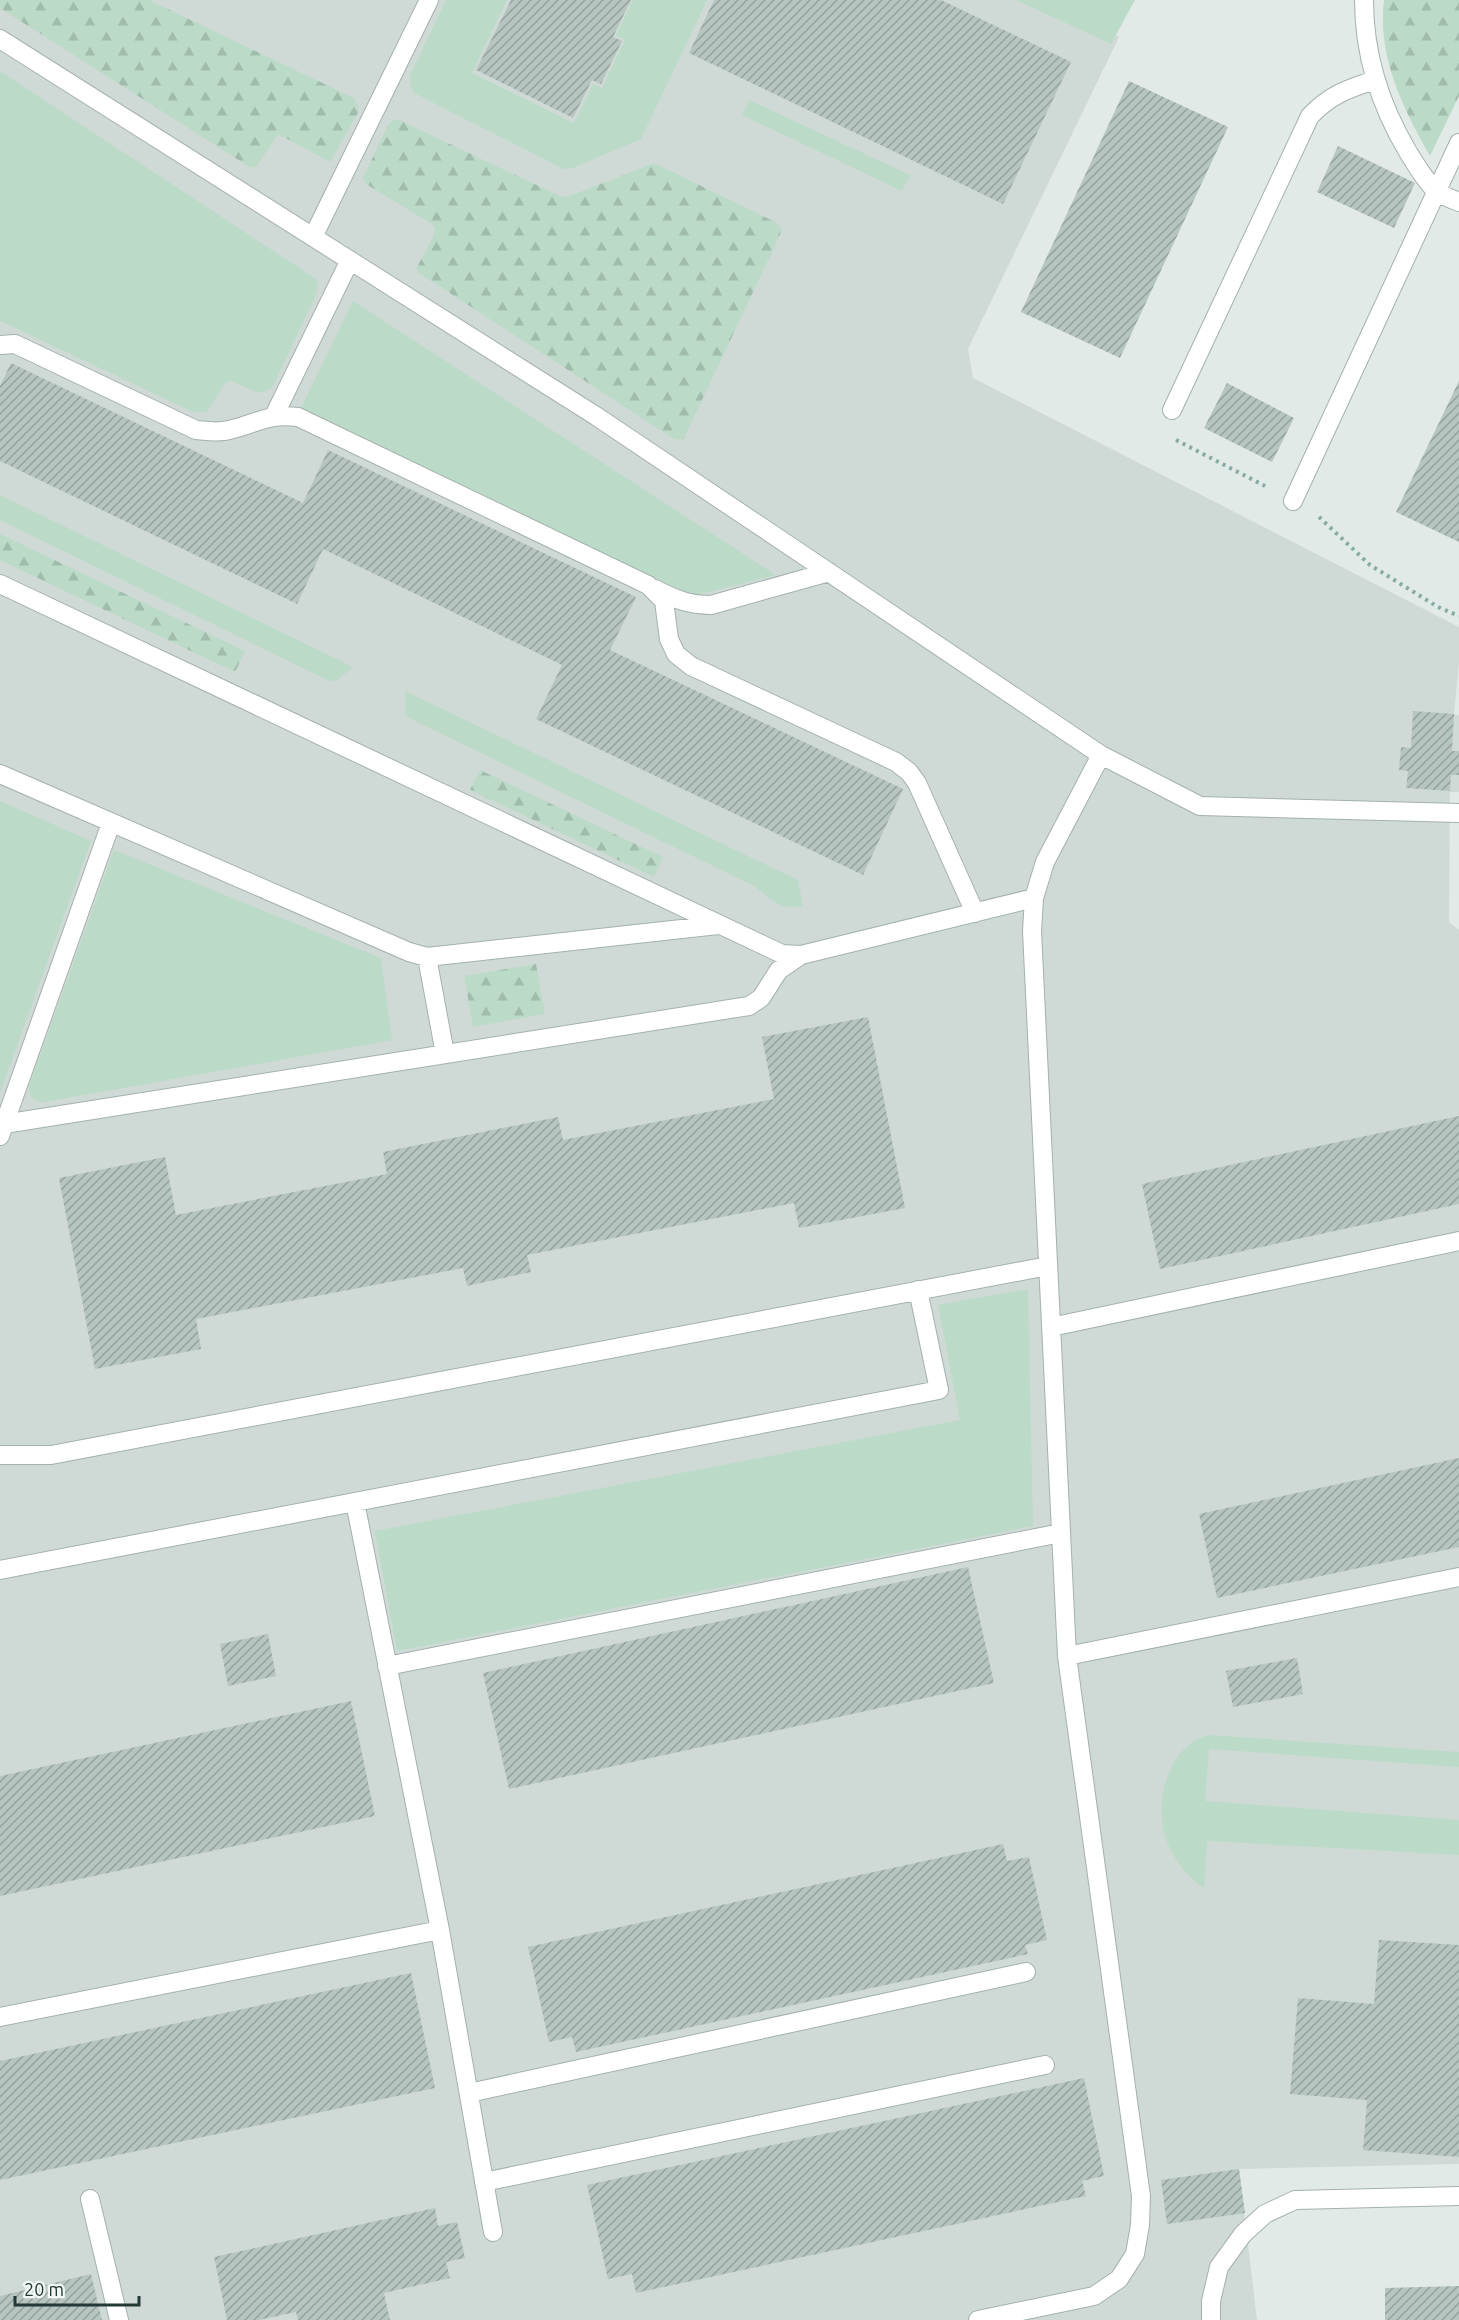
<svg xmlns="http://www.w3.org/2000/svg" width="1459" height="2320" viewBox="0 0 1459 2320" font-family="Ubuntu,sans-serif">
<defs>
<pattern id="forest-firs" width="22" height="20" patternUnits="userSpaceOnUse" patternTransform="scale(1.5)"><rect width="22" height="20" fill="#bcdac8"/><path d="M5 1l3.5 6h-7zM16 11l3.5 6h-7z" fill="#a1bcac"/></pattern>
<pattern id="building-hatch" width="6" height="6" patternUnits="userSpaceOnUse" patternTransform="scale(1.5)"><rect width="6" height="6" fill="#b7c5c1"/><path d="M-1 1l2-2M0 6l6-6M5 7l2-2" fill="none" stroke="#94a19e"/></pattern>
</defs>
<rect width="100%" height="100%" fill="#e1eae7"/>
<path fill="#cfdad7" d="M0,0h1041l78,37 -151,312 5,29 486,249v36l-5,51 5,1v77h-9l-1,130 10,8v1234l-220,5 18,151h-1257z"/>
<path fill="#bcdac8" d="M446,0h61l-35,73 102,50 19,-39 9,4 23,-48 -9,-5 17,-35h74l-66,139 -71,30h-6l-150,-76 -4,-9v-9z
M1016,0h119l-24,44z
M0,71l316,208 2,8 -2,8 -43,91c-13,14 -27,0 -42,-5l-6,2 -18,29h-14l-193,-91z
M749,100l161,75 -8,16 -160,-76z
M353,301l423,274 -83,21 -392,-188z
M0,495l353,172 -17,14 -9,-1 -327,-160z
M405,691l393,189 5,26c-21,6 -33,-8 -49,-20l-343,-167 -6,-5z
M0,801l91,40 -91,252z
M114,850l267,108 11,82 -347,62c-12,0 -16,-4 -16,-16z
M1028,1289l5,237 -636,125 -22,-120 585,-111 -22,-115z
M1208,1735l251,17v15l-250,-18 -4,52 254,19v35l-252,-14 -3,47c-41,-29 -53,-75 -33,-120 8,-16 19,-28 37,-33z"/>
<path fill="url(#forest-firs)" d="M0,0h149l205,98 5,10 -1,5 -28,49 -52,-28 -21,32 -6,2 -251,-160z
M1384,0h75v96l-29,60c-27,-48 -53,-99 -46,-156z
M394,119l5,1 161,76 7,1 87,-34 119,58 8,6 -1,8 -96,203 -3,2 -7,-1 -255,-166 -3,-4 17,-32 2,-9 -3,-4 -66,-40 -3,-6 25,-53z
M0,534l245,117 -10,21 -235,-112z
M480,770l183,87 -9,20 -184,-87z
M536,964l9,50 -72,13 -9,-51z"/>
<path fill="url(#building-hatch)" d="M511,0h120l-18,37 9,4 -21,43 -9,-4 -19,38 -97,-48z
M714,0h227l130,62 -68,142 -314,-151z
M1129,81l99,46 -108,231 -99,-46z
M1338,146l77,37 -21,45 -77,-36z
M11,363l292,140 25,-53 308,147 -26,53 293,139 -40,86 -327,-156 26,-54 -239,-116 -26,55 -297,-143v-75z
M1459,381v161l-63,-30z
M1227,383l67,35 -22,44 -68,-34z
M1413,711l41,3 -2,37h7v24h-8l-1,16 -44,-3 2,-17 -9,-1 2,-23 10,1z
M868,1017l37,191 -106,20 -5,-25 -267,52 4,17 -64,14 -4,-18 -267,51 5,30 -106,20 -36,-191 106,-21 11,58 211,-41 -4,-22 175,-35 5,23 211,-41 -12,-62z
M1459,1116v88l-299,65 -18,-85z
M1459,1458v89l-242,51 -18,-84z
M968,1567l26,116 -485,106 -26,-116z
M268,1634l8,42 -48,10 -8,-42z
M1297,1658l6,36 -70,13 -7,-36z
M351,1701l24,115 -375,80v-120z
M1003,1844l4,17 22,-4 18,83 -22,5 3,9 -452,98 -4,-15 -23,5 -21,-95z
M1379,1940l80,5v212l-96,-7 4,-50 -77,-6 8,-96 76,6z
M411,1973l24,115 -435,92v-119z
M1084,2078l20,98 -22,5 4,15 -450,97 -4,-19 -24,5 -21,-94z
M1239,2169l6,44 -78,11 -6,-44z
M435,2208l3,18 19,-4 8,36 -19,4 4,16 -66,15 6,27h-92l-2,-8 -37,8h-32l-13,-63z
M91,2274l11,46h-102v-24z
M1459,2286v34h-74v-32z"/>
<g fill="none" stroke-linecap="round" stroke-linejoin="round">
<g stroke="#a4b1ae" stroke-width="20">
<path id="lane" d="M1364,0c0,55 16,105 44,152 8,13 16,27 27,38 6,5 16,9 24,12
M0,39l596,377 505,339 99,51 259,7
M313,237l116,-237
M0,345l15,-1 181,86c11,1 22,3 33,0 27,-6 38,-17 69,-13l350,168 16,16 5,38 7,15 15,12 205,96 13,10 8,11 58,130
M1172,410l138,-294c20,-21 37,-27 65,-36
M274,416l76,-156
M1293,501l166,-358
M0,584l782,370 19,1 233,-57
M655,589c19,10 34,16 56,16l118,-33
M0,774l409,178 18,5 291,-32
M427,957l18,97
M4,1124l745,-118 12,-8 18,-28 22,-15
M0,1136l111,-313
M1051,1327l408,-86
M0,1455h51l997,-189
M355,1502l85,428 53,302
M0,1570l939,-180 -21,-100
M1067,1656l392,-79
M387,1666l674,-133
M0,2017l440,-87
M469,2093l557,-121
M484,2182l561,-117
M90,2199l29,121
M978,2320l116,-24 25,-17 16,-25 5,-29 1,-29 -74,-540 -35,-725 2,-33 11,-36 56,-107
M1211,2320v-19l8,-34 24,-33 22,-20 30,-14 164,-4"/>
</g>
<path stroke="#84aba4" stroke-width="4" stroke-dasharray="3 4.5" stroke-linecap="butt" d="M1176,440l89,46
M1319,517l51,48 68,42 21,9"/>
<use href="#lane" stroke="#fff" stroke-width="18"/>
</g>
<path d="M15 2296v9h124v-9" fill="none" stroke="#233936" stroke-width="3"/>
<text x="24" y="2296" font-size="18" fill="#233936" stroke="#f1f7f5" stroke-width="4.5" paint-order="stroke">20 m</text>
</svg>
